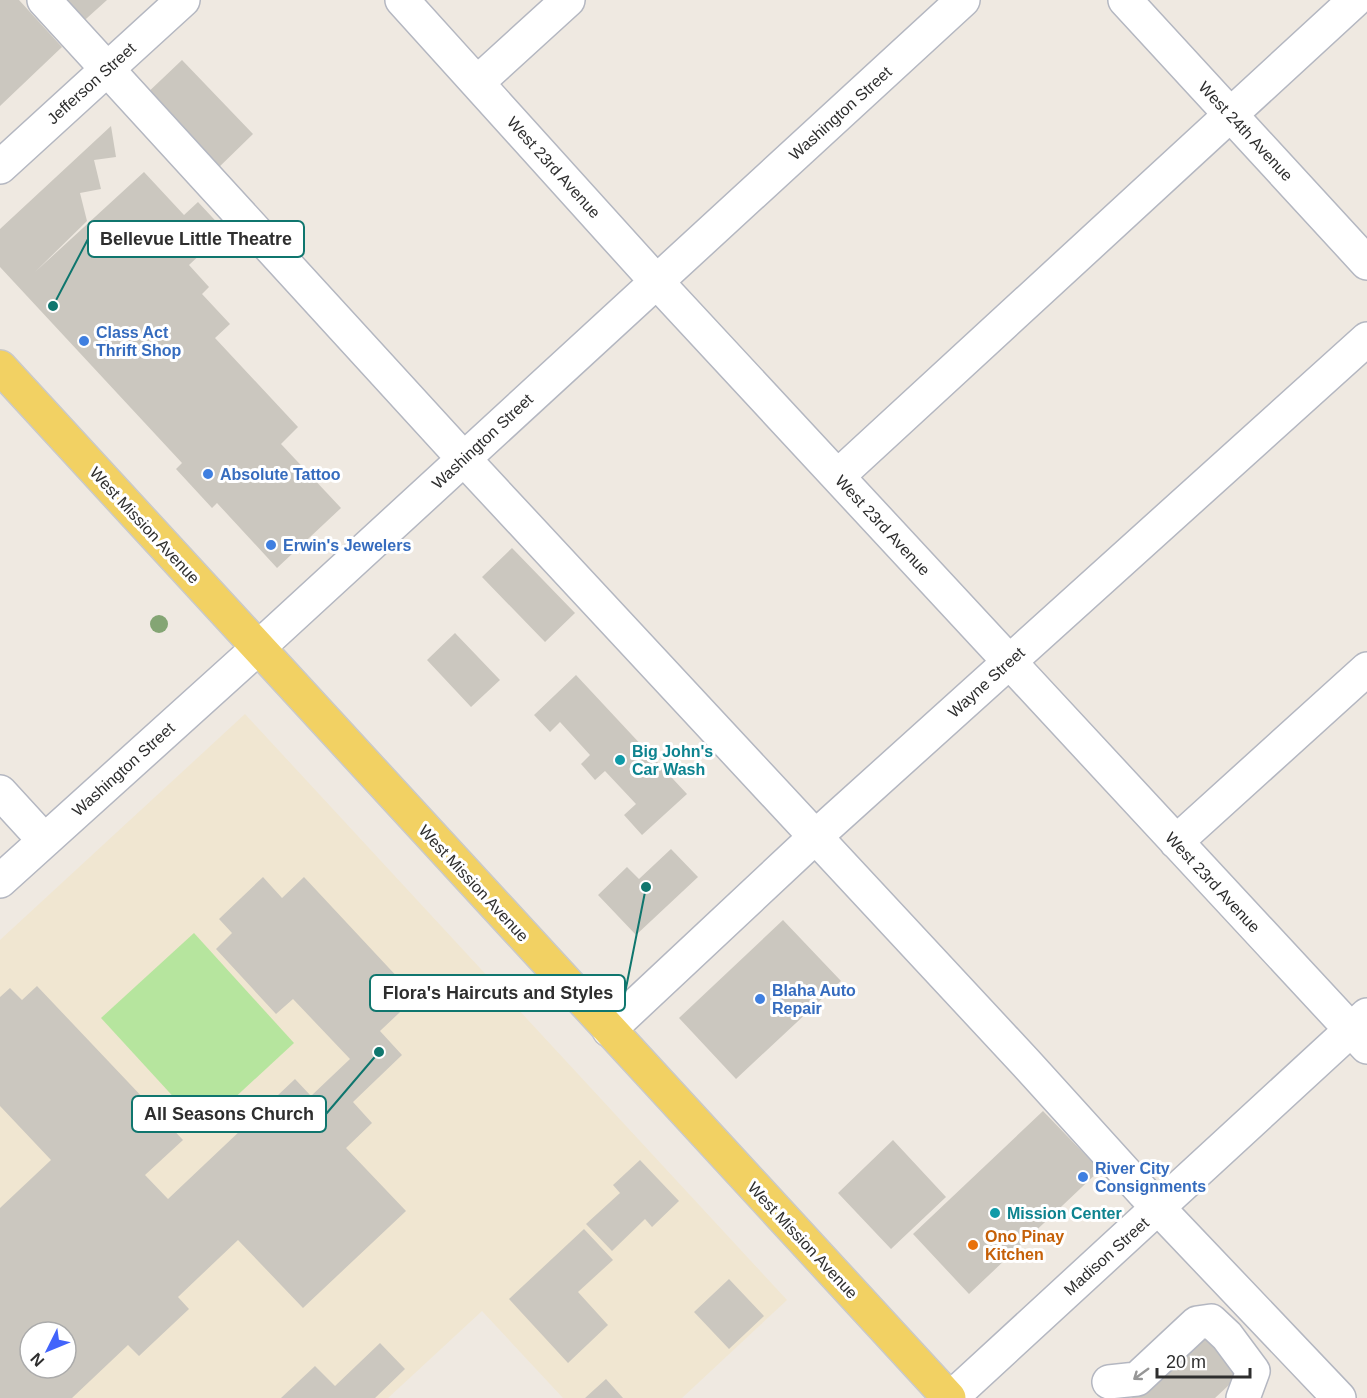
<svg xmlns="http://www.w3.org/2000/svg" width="1367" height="1398" viewBox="0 0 1367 1398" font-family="Helvetica,sans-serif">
<rect width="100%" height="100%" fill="#efe9e1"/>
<path fill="#f0e6d1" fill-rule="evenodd" d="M245,714l542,586 -105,98h-119l-81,-87 -94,87h-388v-458zM30,1332h36v36h-36z"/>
<path fill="#b6e59e" d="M194,933l100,110 -92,85 -101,-110z"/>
<path fill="#cbc7bf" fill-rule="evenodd" d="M0,0h19l43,47 -62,59z
M54,0h53l-30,27z
M182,60l71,74 -39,38 -72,-74z
M111,126l5,31 -22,3 7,29 -21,4 7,28 -52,51 109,-100 40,43 14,-13 27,29 -36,34 20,22 -7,7 28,30 -15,14 83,89 -17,17 60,64 -64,60 -60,-65 -5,5 -36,-39 6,-6 -182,-196v-38z
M512,548l63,65 -30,29 -63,-65z
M455,633l45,47 -29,27 -44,-47z
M576,675l111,119 -45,41 -18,-20 12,-11 -31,-33 -10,9 -14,-16 9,-9 -30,-33 -10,10 -16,-17z
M671,849l27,28 -62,58 -38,-40 29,-28 12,12z
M263,877l19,21 22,-21 112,120 -36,34 22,24 -49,47 19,21 -26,25 60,63 -103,97 -65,-68 -60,57 11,12 -50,47 -11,-11 -56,53h-72v-190l51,-48 -51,-54v-109l10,-9 12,12 15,-14 146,154 -38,35 23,24 127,-120 16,17 39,-37 -57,-60 -17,15 -60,-65 16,-16 -13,-14zM30,1332h36v36h-36z
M783,920l58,61 -105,98 -57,-61z
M1043,1111l57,59 -131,124 -56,-60z
M893,1140l53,57 -55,52 -53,-56z
M640,1160l39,41 -27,26 -7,-8 -33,32 -26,-27 34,-31 -7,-8z
M584,1229l29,31 -35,32 30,33 -40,38 -59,-64z
M729,1279l35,37 -35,33 -35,-37z
M1205,1330l38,42 -28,26h-84z
M380,1343l25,26 -30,29h-94l34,-32 20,20z
M606,1379l17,19h-38z"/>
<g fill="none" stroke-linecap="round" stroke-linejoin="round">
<g stroke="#b4b7c1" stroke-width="36">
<path id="minor" d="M44,0l419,458 563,605 118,130 195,205
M402,0l254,281 711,766
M1125,0l242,263
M478,82l90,-82
M0,167l183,-167
M838,476l517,-476
M0,792l44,48
M1176,842l191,-173
M0,881l258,-233 705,-648
M609,1030l205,-192 553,-499
M1109,1382l28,-3 60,-56 14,-2 16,15 26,35 -10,27
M951,1398l416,-383"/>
</g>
<g stroke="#c9c9c9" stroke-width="36">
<path id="major" d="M0,367l949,1031"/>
</g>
<use href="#minor" stroke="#fff" stroke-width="33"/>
<use href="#major" stroke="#f2d163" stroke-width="33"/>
</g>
<circle fill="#84a574" cx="159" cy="624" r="9"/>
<defs><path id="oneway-shaft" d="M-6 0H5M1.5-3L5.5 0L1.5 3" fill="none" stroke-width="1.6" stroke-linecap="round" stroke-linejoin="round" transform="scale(1.5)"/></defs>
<use stroke="#969696" href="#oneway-shaft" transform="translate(1141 1374) rotate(144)"/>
<g fill="#3f7fe0" stroke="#fff" stroke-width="2">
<circle cx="84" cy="341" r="6"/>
<circle cx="208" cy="474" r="6"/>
<circle cx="271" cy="545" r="6"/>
<circle cx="760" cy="999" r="6"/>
<circle cx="1083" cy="1177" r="6"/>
</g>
<g fill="#0f9aa8" stroke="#fff" stroke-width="2">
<circle cx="620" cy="760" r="6"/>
<circle cx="995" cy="1213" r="6"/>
</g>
<circle fill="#e8710a" stroke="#fff" stroke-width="2" cx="973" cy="1245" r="6"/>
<g text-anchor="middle" stroke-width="6" stroke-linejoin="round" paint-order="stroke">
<g font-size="16" fill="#2e2e2e" stroke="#fff">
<text transform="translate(91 83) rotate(-42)" y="6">Jefferson Street</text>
<text transform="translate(840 113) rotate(-42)" y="6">Washington Street</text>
<text transform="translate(1246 131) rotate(47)" y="6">West 24th Avenue</text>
<text transform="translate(554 167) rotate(48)" y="6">West 23rd Avenue</text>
<text transform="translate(482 441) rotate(-43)" y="6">Washington Street</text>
<text transform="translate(145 525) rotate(47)" y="6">West Mission Avenue</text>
<text transform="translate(883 525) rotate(47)" y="6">West 23rd Avenue</text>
<text transform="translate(986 682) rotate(-42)" y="6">Wayne Street</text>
<text transform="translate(123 769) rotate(-42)" y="6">Washington Street</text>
<text transform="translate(1213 882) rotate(47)" y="6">West 23rd Avenue</text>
<text transform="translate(474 883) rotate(47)" y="6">West Mission Avenue</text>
<text transform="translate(803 1240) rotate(47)" y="6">West Mission Avenue</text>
<text transform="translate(1106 1256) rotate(-42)" y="6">Madison Street</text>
</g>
<g font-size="16" font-weight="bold" fill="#366cbe" stroke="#fff" text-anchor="start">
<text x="96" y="338">Class Act<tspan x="96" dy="18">Thrift Shop</tspan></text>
<text x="220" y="480">Absolute Tattoo</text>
<text x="283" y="551">Erwin's Jewelers</text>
<text x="772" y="996">Blaha Auto<tspan x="772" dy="18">Repair</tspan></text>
<text x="1095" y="1174">River City<tspan x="1095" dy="18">Consignments</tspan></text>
</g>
<g font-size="16" font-weight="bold" fill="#0d838f" stroke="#fff" text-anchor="start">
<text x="632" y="757">Big John's<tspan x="632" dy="18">Car Wash</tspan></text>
<text x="1007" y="1219">Mission Center</text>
</g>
<g font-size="16" font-weight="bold" fill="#c56008" stroke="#fff" text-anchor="start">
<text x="985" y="1242">Ono Pinay<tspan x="985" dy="18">Kitchen</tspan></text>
</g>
</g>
<path fill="none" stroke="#0f766e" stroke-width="2" d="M53 306L88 239M646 887L625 993M379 1052L326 1114"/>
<g fill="#0f766e" stroke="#fff" stroke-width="2">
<circle cx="53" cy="306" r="6"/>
<circle cx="646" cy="887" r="6"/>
<circle cx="379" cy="1052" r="6"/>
</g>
<g fill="#fff" stroke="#0f766e" stroke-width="2">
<rect x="88" y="221" width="216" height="36" rx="6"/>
<rect x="370" y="975" width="255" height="36" rx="6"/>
<rect x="132" y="1096" width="194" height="36" rx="6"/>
</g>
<g font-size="18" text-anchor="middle" font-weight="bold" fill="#2e2e2e">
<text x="196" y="245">Bellevue Little Theatre</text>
<text x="498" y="999">Flora's Haircuts and Styles</text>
<text x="229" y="1120">All Seasons Church</text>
</g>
<g transform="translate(48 1350) rotate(227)"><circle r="28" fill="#ffffff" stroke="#ababab" stroke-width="1.5"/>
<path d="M0-4.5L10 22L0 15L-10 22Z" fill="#4264fb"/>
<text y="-9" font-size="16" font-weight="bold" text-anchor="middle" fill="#2e2e2e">N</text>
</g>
<path d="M1157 1368v9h93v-9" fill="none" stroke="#2e2e2e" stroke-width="3"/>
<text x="1166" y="1368" font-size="18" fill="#2e2e2e" stroke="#ffffff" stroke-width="4.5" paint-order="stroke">20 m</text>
</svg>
